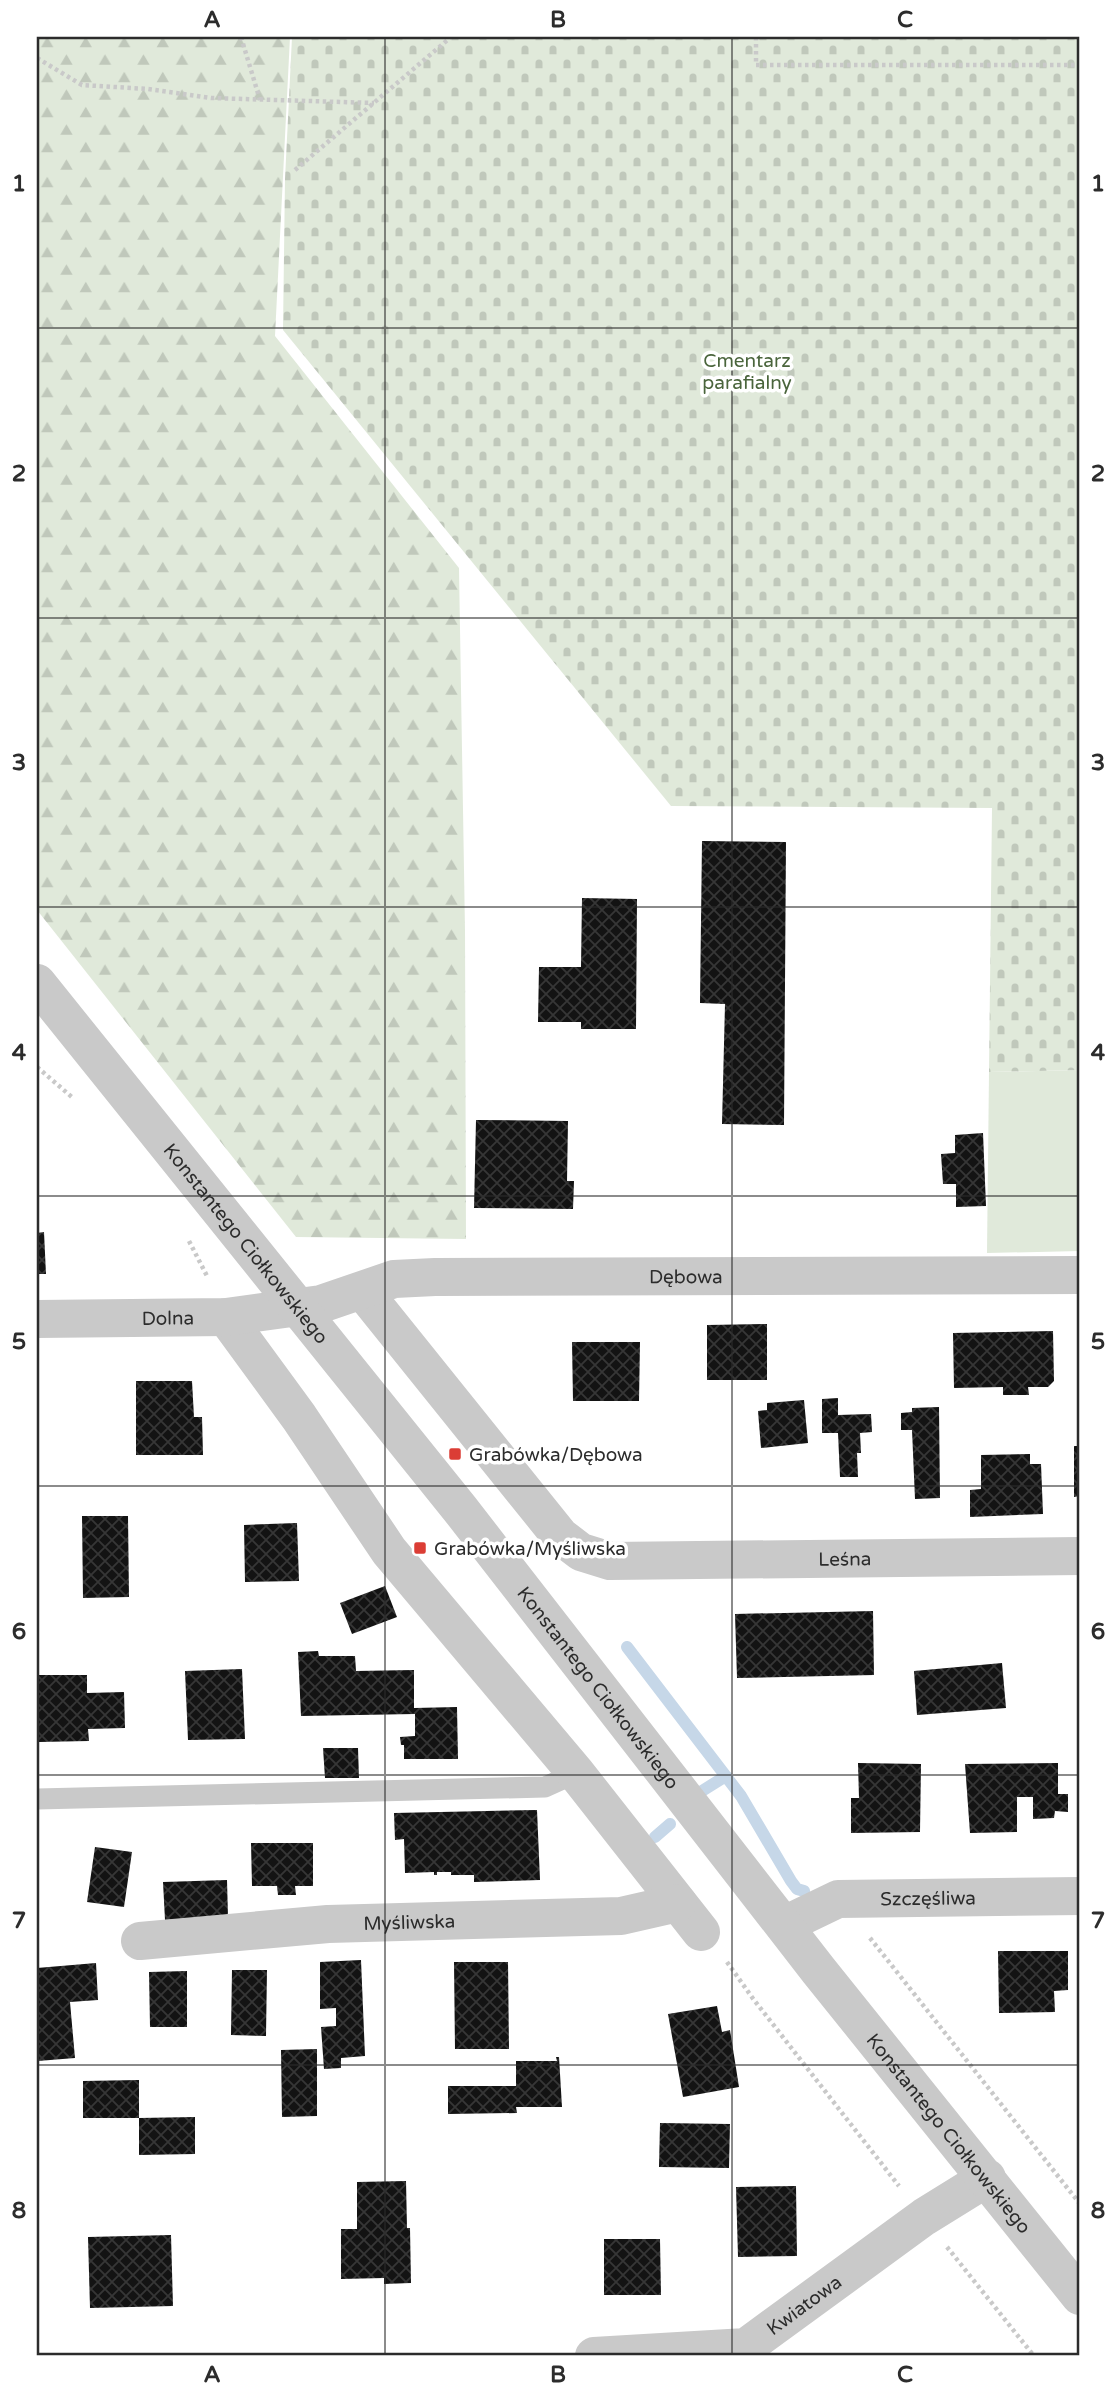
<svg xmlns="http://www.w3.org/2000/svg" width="1117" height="2393" viewBox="0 0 1117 2393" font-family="'Varela Round',sans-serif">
<defs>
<pattern id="forest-firs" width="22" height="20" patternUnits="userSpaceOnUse" patternTransform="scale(1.75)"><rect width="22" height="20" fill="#e0e9da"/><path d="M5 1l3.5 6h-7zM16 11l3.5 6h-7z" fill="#c0c8bb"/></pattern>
<pattern id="cemetery-stones" width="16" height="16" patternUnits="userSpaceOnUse" patternTransform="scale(1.75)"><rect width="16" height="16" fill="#e0e9da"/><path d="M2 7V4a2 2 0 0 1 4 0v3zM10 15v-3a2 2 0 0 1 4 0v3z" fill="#c0c8bb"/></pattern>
<pattern id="building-cross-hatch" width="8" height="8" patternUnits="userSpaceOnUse" patternTransform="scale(1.75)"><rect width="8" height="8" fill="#131313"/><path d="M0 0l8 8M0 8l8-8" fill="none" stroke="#363636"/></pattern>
</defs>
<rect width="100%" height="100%" fill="#fff"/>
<path fill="#e0e9da" d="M1080,1070v181l-93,2 2,-181z"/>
<path fill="url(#forest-firs)" d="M37,37h253l-15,299 184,232 6,362 1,309 -170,-2 -259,-327z"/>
<path fill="url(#cemetery-stones)" d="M292,37h788v1033l-91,2 3,-264 -321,-2 -388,-476 2,-151z"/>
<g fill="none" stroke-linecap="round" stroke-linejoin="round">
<path stroke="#c6d7e8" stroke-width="12" d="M627,1647l114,149 50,85 6,8 7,2
M702,1791l24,-15
M655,1837l15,-13"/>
</g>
<path fill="url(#building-cross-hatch)" d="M702,841l84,1 -2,283 -62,-1 3,-120 -25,-1z
M582,898l55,1 -1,130h-55v-7h-43l1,-55h42z
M476,1120l92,1 -1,60h7l-1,28 -99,-1z
M983,1133l3,73 -30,1v-23h-13l-2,-30 14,-1v-18z
M44,1232l2,42h-9v-41z
M767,1324v56h-60v-55z
M1053,1331l1,50 -6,6h-20l1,8h-26v-8l-49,1 -1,-55z
M572,1342h68l-1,59h-66z
M136,1381h56l2,36h8l1,38h-67z
M838,1398v17l33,-1 1,18 -12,1 1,20h-4l1,24h-18l-2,-44h-16v-34z
M804,1400l4,43 -47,5 -3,-37 9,-1v-7z
M939,1407l1,91 -25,1 -3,-69h-11v-17l11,-1v-4z
M1074,1446h6v50l-6,1z
M1030,1454v10h11l2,50 -73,3v-27l11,-1v-34z
M82,1516h46l1,81 -46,1z
M297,1523l2,58 -54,1 -1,-57z
M385,1586l12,31 -45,17 -12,-31z
M873,1611l1,64 -137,3 -2,-64z
M318,1651l1,5h36l1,15 58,-1v38l43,-1 1,52h-54v-14h-3l-1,-8 15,-1v-22l-114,2 -3,-64z
M1002,1663l4,45 -89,7 -3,-44z
M242,1669l3,70 -57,1 -3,-69z
M38,1675h49v18l37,-1 1,36 -37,1 1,12 -50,1v-20h-2z
M323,1748h35l1,30h-34z
M858,1763l63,1 -1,68 -69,1v-35h8z
M1058,1763v31h10v18l-13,-1 -1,7 -21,1v-22h-16v35l-47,1 -5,-69z
M537,1810l3,70 -66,2v-7h-23v-3h-14v3h-3v-3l-29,1 -1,-34 -9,1 -1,-27z
M251,1843h62v43h-18l1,9h-18l-1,-9h-25z
M95,1847l37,5 -8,55 -37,-5z
M227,1880l1,37 -63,3 -2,-38z
M998,1951h70v39l-14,1 1,21 -56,1z
M361,1960l4,96 -24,2v10l-17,1 -3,-42 15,-1v-18l-16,1v-47z
M454,1962h54l1,87h-54z
M96,1963l2,37 -28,2 5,56 -37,3 -1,-93z
M232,1970h35l-1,66 -35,-1z
M187,1971v56h-37l-1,-55z
M717,2006l5,26 8,-2 9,57 -56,10 -15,-83z
M317,2049v67l-35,1 -1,-67z
M556,2057h3l3,50h-46l1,6 -69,1v-28h68v-25h41z
M139,2080v38h-56v-37z
M195,2117v37l-56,1v-37z
M660,2123l70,1 -1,44 -70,-1z
M406,2181l1,47h3l1,55 -27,1v-6l-43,1v-50h16v-47z
M796,2186l1,70 -59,1 -2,-70z
M171,2235l2,71 -83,2 -2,-71z
M604,2239h56l1,56h-57z"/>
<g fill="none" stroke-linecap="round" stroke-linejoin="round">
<path stroke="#c9c9c9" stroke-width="4.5" stroke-dasharray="3.5 3.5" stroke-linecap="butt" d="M241,37l19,63
M756,37v28h324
M37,58l45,27 66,4 63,9 163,5
M295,170l156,-133
M37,1067l36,31
M189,1241l18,35
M870,1938l210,266
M727,1962l27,38 145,186
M947,2247l87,109"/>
<path stroke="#c9c9c9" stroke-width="21" d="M37,1799l508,-12 31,-14"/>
<g stroke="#c9c9c9" stroke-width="38">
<path id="s1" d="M363,1291l197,245 21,16 29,9 470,-5"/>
<path d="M226,1317l73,100 90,134 187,222 125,159"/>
<path id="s2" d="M37,1319l189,-2 95,-13 73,-25 41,-2 645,-2"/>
<path id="s3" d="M784,1925l54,-26 242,-3"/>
<path id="s4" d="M140,1941l188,-17 293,-8 57,-13"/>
<path id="s5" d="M594,2356l152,-9 178,-130 63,-39"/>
</g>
<path stroke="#c9c9c9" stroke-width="38" id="s6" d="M37,983l423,526 359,462 261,325"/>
</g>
<path fill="none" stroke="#2c2c2c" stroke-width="2" stroke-opacity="0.55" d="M385,37v2319M732,37v2319M37,328h1043M37,618h1043M37,907h1043M37,1196h1043M37,1486h1043M37,1775h1043M37,2065h1043"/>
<g fill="#db3d35" stroke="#fff" stroke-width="2.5">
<rect x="448" y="1447" width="14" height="14" rx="3.5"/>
<rect x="413" y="1541" width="14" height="14" rx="3.5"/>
</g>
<g text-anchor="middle" stroke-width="7" stroke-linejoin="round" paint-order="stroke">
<g font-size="19" fill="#4a653c" stroke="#fff">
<text x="747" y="367">Cmentarz<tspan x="747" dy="22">parafialny</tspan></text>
</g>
<g font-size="19" fill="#2c2c2c" stroke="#fff">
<text dy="7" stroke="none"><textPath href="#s6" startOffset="334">Konstantego Ciołkowskiego</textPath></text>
<text dy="7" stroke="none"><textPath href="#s2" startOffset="654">Dębowa</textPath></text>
<text dy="7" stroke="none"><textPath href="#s2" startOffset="131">Dolna</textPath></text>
<text dy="7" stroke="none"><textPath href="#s1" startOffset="606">Leśna</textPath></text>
<text dy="7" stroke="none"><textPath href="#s6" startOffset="901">Konstantego Ciołkowskiego</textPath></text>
<text dy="7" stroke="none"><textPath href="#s3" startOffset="150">Szczęśliwa</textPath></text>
<text dy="7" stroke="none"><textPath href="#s4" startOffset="270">Myśliwska</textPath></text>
<text dy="7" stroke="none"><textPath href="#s6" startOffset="1468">Konstantego Ciołkowskiego</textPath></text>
<text dy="7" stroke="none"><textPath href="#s5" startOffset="224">Kwiatowa</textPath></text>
</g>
<g font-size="19" fill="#2c2c2c" stroke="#fff" text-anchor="start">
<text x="469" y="1461">Grabówka/Dębowa</text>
<text x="434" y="1555">Grabówka/Myśliwska</text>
</g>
</g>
<rect width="1117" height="2393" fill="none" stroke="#ffffff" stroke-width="77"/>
<rect x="38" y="38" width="1040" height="2316" fill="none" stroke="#2c2c2c" stroke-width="2.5"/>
<g font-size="23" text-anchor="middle" font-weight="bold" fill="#2c2c2c">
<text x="212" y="27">A</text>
<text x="558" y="27">B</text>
<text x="905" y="27">C</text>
<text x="19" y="191">1</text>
<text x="1098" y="191">1</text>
<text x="19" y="481">2</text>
<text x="1098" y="481">2</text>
<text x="19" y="770">3</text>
<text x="1098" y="770">3</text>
<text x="19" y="1060">4</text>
<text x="1098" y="1060">4</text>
<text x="19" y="1349">5</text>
<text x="1098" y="1349">5</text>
<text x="19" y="1639">6</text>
<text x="1098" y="1639">6</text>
<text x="19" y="1928">7</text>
<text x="1098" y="1928">7</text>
<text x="19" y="2218">8</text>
<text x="1098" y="2218">8</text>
<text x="212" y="2382">A</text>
<text x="558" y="2382">B</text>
<text x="905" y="2382">C</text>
</g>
</svg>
